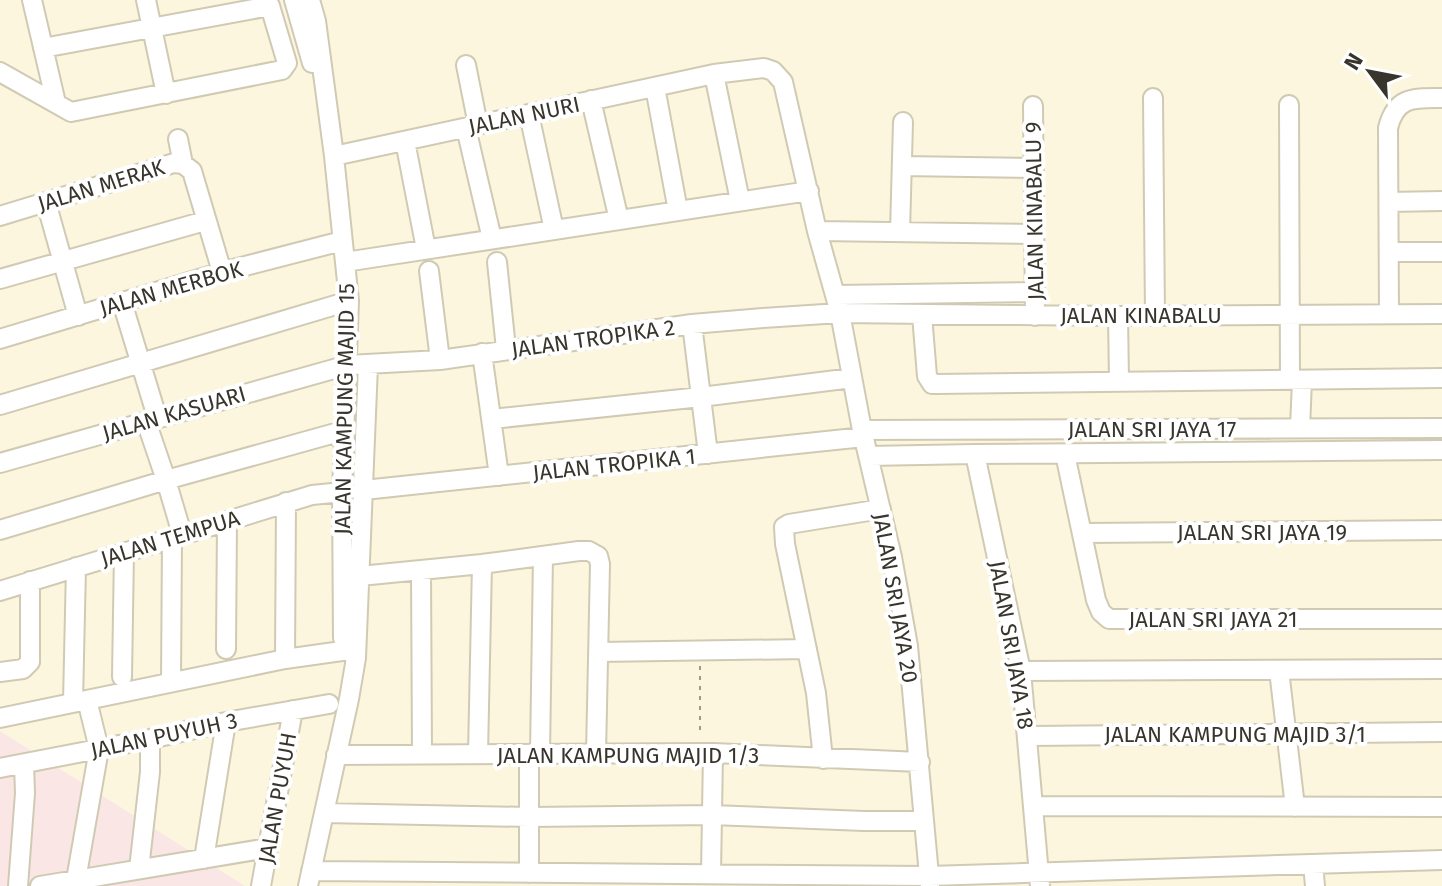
<svg xmlns="http://www.w3.org/2000/svg" width="1442" height="886" viewBox="0 0 1442 886" font-family="'Fira Sans',sans-serif">
<rect width="100%" height="100%" fill="#fcf6df"/>
<path fill="#fbe6e6" d="M0,731l245,155h-245z"/>
<g fill="none" stroke-linecap="round" stroke-linejoin="round">
<g stroke="#d0cab4" stroke-width="22">
<path id="minor" d="M32,0l24,103
M146,0l20,94
M294,0l18,63
M310,0l6,21 18,135 15,145 -7,191 1,146 6,12 7,8
M466,65l12,60
M0,72l71,40 211,-42 5,-7 -17,-57 -227,42
M714,74l26,127
M655,87l23,124
M1153,98l2,218
M591,100l28,120
M1289,105l1,275
M1033,106l2,210
M529,114l25,116
M466,128l26,111
M178,139l5,25
M405,141l21,108
M334,156l380,-82 50,-6 9,3 10,11 34,149 23,82 22,117 30,127 16,89 22,240
M902,166l132,2
M46,202l32,114
M1389,202l53,-1
M0,216l174,-53 9,1 9,7 30,101
M817,231l217,3
M900,232l3,-110
M1390,252h52
M345,262l464,-71
M497,262l9,87
M429,271l11,89
M0,279l205,-58
M836,295l199,-3
M122,302l35,115
M1389,314l-1,-186c8,-32 26,-30 54,-30
M922,315l5,61 5,8h4l506,-6
M1118,316l1,65
M692,324l16,130
M0,339l222,-67 120,-31
M482,353l17,123
M0,405l349,-104
M492,419l209,-22 151,-19
M146,421l20,59 16,54
M1300,428l2,-48
M862,430l580,-2
M975,454l46,217 19,215
M1065,454l31,146 5,12 8,7h333
M868,456l107,-2 467,-4
M0,463l348,-98 92,-5 252,-36 71,-6 77,-5 278,3 324,-2
M364,490l500,-53
M0,530l166,-50 180,-50
M1083,533l359,-3
M421,570l1,184
M360,576l122,-12 97,-13h10l9,5 2,8 -4,190
M0,591l312,-96 30,-3
M226,649l1,-128
M598,652l209,-3
M285,659l1,-157
M1279,670l16,137
M1021,671l421,-2
M0,672l23,-3 7,-7v-81
M122,677l2,-125
M171,682l1,-144
M73,702l3,-135
M0,718l285,-59 64,-9
M1028,736l414,-4
M478,754l4,-190
M529,754v119
M540,754l3,-198
M336,755l377,-2 207,9
M823,759l-7,-66 -31,-149 -1,-17 5,-3 92,-15
M0,768l150,-29 76,-17 103,-18
M1033,806l409,1
M324,813l205,4 183,-2 152,6h60
M204,859l22,-137
M1313,864l2,22
M139,869l11,-97v-33
M311,871l618,5 513,-16
M711,874l2,-121
M76,880l23,-131 -12,-49
M18,886l7,-93 -1,-29
M40,886l228,-38
M261,886l32,-176
M308,886l41,-187 7,-41 12,-293"/>
</g>
<path stroke="#9f9b8b" stroke-width="2" stroke-dasharray="4 6" stroke-linecap="butt" d="M700,666v70"/>
<use href="#minor" stroke="#fff" stroke-width="18"/>
</g>
<g text-anchor="middle" stroke-width="8" stroke-linejoin="round" paint-order="stroke">
<g font-size="22" fill="#37352c" stroke="#fff">
<text transform="translate(524 115) rotate(-12)" y="8">JALAN NURI</text>
<text transform="translate(101 185) rotate(-17)" y="8">JALAN MERAK</text>
<text transform="translate(1034 211) rotate(-91)" y="8">JALAN KINABALU 9</text>
<text transform="translate(171 288) rotate(-16)" y="8">JALAN MERBOK</text>
<text x="1141" y="323">JALAN KINABALU</text>
<text transform="translate(593 338) rotate(-8)" y="8">JALAN TROPIKA 2</text>
<text transform="translate(344 409) rotate(-89)" y="8">JALAN KAMPUNG MAJID 15</text>
<text transform="translate(174 413) rotate(-16)" y="8">JALAN KASUARI</text>
<text x="1152" y="437">JALAN SRI JAYA 17</text>
<text transform="translate(614 464) rotate(-6)" y="8">JALAN TROPIKA 1</text>
<text x="1262" y="540">JALAN SRI JAYA 19</text>
<text transform="translate(170 538) rotate(-17)" y="8">JALAN TEMPUA</text>
<text transform="translate(896 598) rotate(80)" y="8">JALAN SRI JAYA 20</text>
<text x="1213" y="627">JALAN SRI JAYA 21</text>
<text transform="translate(1012 645) rotate(80)" y="8">JALAN SRI JAYA 18</text>
<text x="1235" y="742">JALAN KAMPUNG MAJID 3/1</text>
<text transform="translate(164 735) rotate(-12)" y="8">JALAN PUYUH 3</text>
<text x="628" y="763">JALAN KAMPUNG MAJID 1/3</text>
<text transform="translate(277 798) rotate(-80)" y="8">JALAN PUYUH</text>
</g>
</g>
<g transform="translate(1370 72) rotate(302)" stroke="#ffffff" stroke-width="6" paint-order="stroke">
<path d="M0-6L14 30L0 20L-14 30Z" fill="#37352c"/>
<text y="-12" font-size="22" font-weight="bold" text-anchor="middle" fill="#37352c">N</text>
</g>
</svg>
